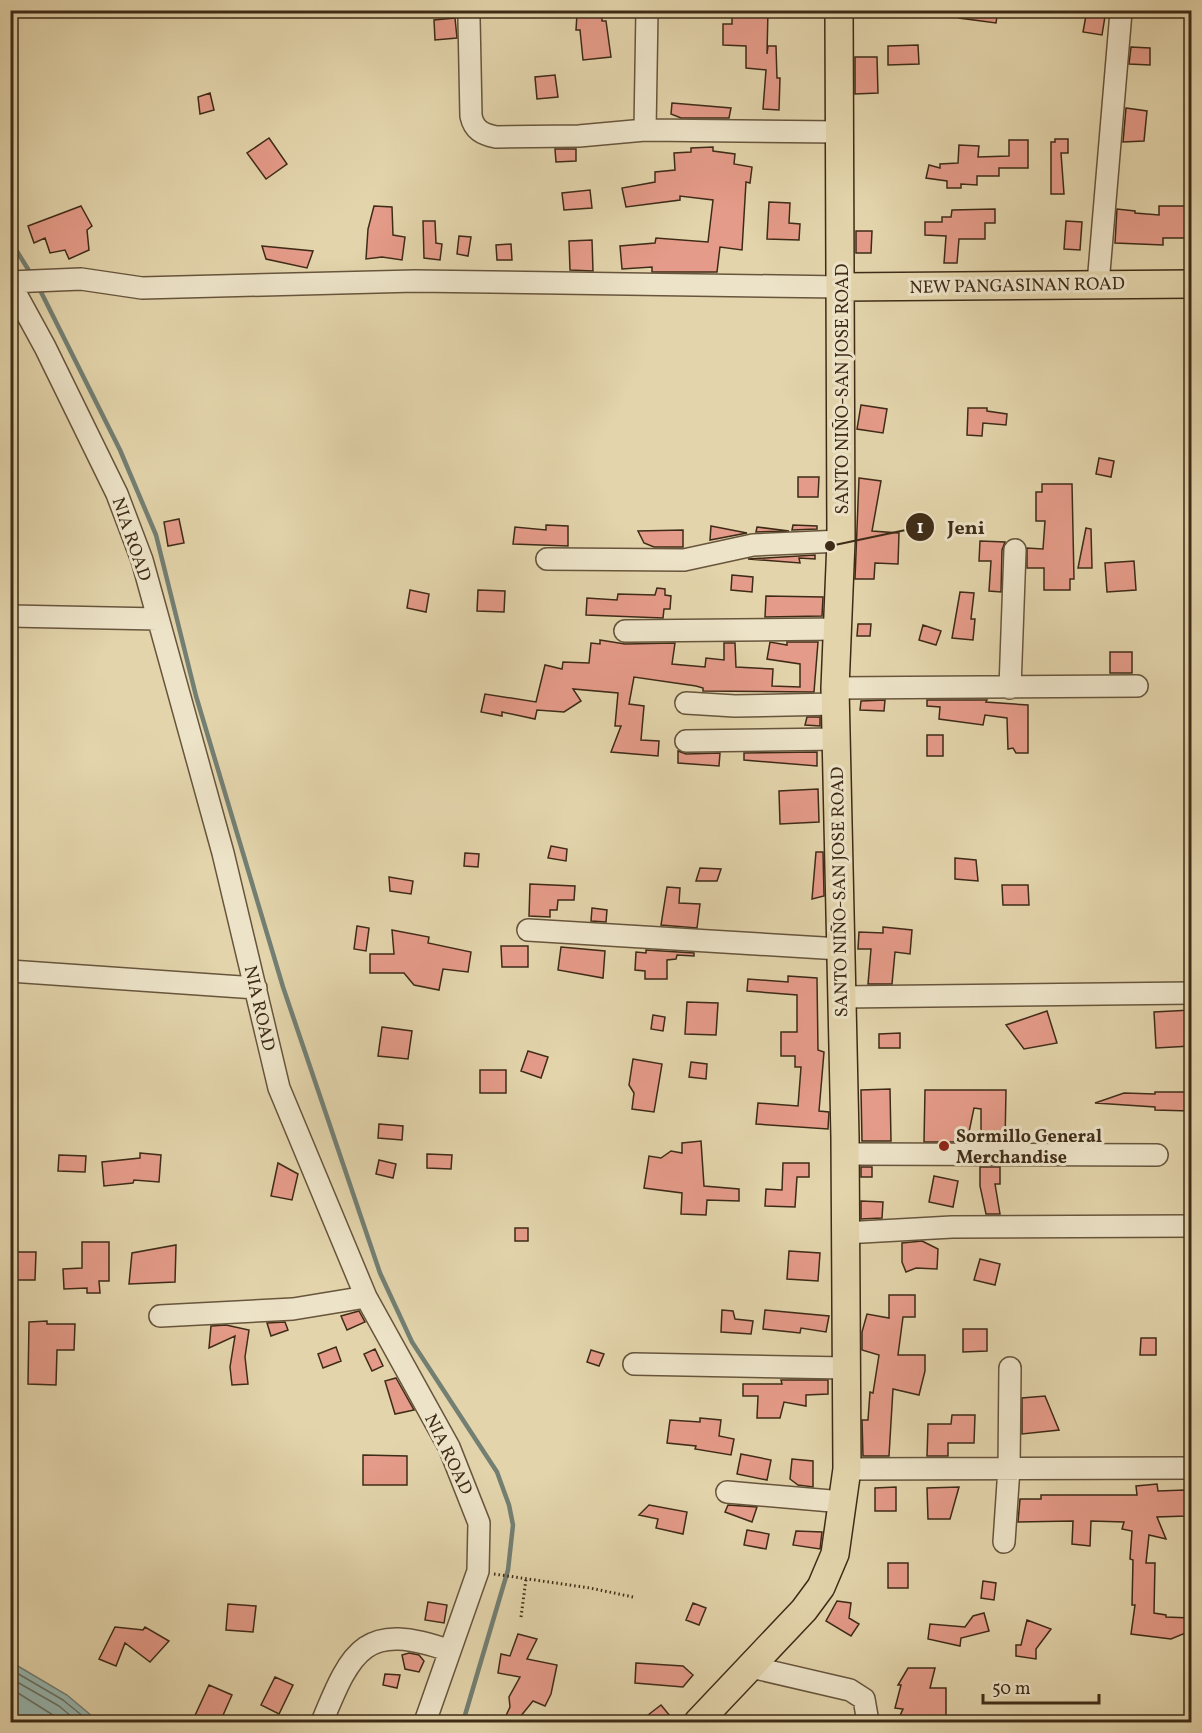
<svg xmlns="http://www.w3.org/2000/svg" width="1202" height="1733" viewBox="0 0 1202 1733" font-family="Vollkorn,serif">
<rect width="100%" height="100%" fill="#e3d4ab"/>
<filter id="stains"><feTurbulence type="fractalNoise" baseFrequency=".00333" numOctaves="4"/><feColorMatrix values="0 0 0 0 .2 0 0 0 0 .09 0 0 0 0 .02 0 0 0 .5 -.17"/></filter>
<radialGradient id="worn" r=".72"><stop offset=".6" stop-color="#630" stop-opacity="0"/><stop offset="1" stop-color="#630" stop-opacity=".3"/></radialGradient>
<path fill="#97b7b1" stroke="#737f73" stroke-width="1.5" d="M11,1662l56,33 32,27h-88z"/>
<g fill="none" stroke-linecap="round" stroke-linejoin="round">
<path stroke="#6a7164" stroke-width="1.5" d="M10,1669l53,31 27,22
M10,1678l49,28 19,16
M10,1688l54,34"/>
<path stroke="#737f73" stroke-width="4.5" d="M10,240l21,34
M39,288l81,162 36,85 40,161 87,291 97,286 32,69 85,130 12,33 4,20 -5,45 -45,152"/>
</g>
<path fill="#e59b89" stroke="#3e2b17" stroke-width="1.5" d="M732,10h36l-1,44 1,-8h8l1,32h3l-1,32 -16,-1 3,-39 -20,-2v-22l-23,-1v-21h9z
M960,10h38l-2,13 -37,-5z
M1087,10h19l-4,25 -19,-3z
M577,14l25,1v6h4l5,36 -28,3 -3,-30h-4z
M455,18l2,20 -22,2 -1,-20z
M918,45l1,19 -31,1v-19z
M1131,47l19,1v17l-21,-1z
M855,57h22l1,36 -23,1z
M555,75l3,22 -21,2 -2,-22z
M210,93l4,17 -14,4 -2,-17z
M672,103l59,5 -2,10h-48l-10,-4z
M1126,108l21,3 -3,30 -21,1z
M269,138l18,26 -21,15 -19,-26z
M1055,139h13v14h-7l3,41h-13v-52h4z
M1009,140h19v28h-29v8h-22v9l-16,-1v4h-14v-7l-21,-3 3,-13 11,3v-4l18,-1 1,-18 20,1 -1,11 31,-1z
M713,147v4l22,3 -1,10 18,3 -2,16 -4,-1 -4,68 -22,-3 -3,25h-65v-5l-30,2 -2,-23 35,-3 1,-5 52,4 5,-42 -33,-4v4l-54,7 -4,-19 33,-6v-10l20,-2 -1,-17 17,-1v-4z
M555,149h21v12l-20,1z
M590,190l2,18 -28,2 -2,-17z
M769,202l21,1 -1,20 11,1 -1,16 -32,-1z
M81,206l11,20 -5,4 2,20 -20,9 -4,-9 -15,3 -5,-15 -11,5 -6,-17z
M374,206l18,1 1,28 12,2 -3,23 -20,-3 -16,2 2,-30z
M1159,206h32v32h-28v7l-48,-2 2,-34 18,2v2l24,2z
M995,209v14h-10v16h-26l-2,24h-13l2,-27 -21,-1v-13h17v-5h9l1,-7z
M423,221h12l1,22 6,1 -2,16 -16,-2z
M1066,221l16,1 -2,28 -16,-1z
M856,231h16l-1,22h-15z
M459,236l12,1 -3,19 -11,-2z
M592,240l1,31 -23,-1 -1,-29z
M511,244l1,16h-15l-1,-15z
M262,246l51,5 -6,17 -41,-9z
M861,405l26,4 -4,24 -26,-4z
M968,408h19v3l20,3 -1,11 -23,-2 -1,13 -15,-1z
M1099,458l15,3 -3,16 -15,-3z
M798,477h21l-1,20h-20z
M859,478l22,3 -9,50 27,2 -1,31 -23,-1 -1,16h-19z
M1042,484h30l2,95h-4v11h-26v-22h-17v-20l16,1 2,-28h-9v-29h6z
M179,519l5,24 -16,3 -4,-24z
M546,525l22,1v20l-55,-2 2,-17 31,3z
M793,525l24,1v3l-25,1z
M711,526l36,7 -37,7z
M757,527l32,4 -33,1z
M1086,528l5,1 1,39h-14z
M683,530v17h-29l-10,-4 -6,-12z
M980,541l25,1 -3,8 -1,42 -12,-1 2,-30h-12z
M815,555v4l-16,-1 1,5 -52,-4z
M1134,561l2,29 -29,2 -2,-29z
M732,575l21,2 -1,15 -21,-2z
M657,588l8,1v6l6,1 -1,13h-6l-1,9 -77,-3 1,-17 30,2 1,-6 37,1z
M410,590l19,4 -3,18 -19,-4z
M478,590l27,1 -1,21 -27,-1z
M960,592l14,1 -3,26h4l-2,21 -21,-2z
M766,596l57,1 -1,19 -57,1z
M858,624h13l-1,12h-13z
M923,625l18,6 -5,14 -17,-5z
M600,640l25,4 50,-1 -3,21 33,3 1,-9 18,2v-17h11l1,24 37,2 -1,17 28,1v-23l-33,-5 3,-17 17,3v-3h31l-4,50 -111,-1v-3l-7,-2 -62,-9 -5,27 15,2 -3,34 18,1 -1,15 -47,-4 10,-26h-6l3,-33 -45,-4 8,12 -17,11 -27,-2 -2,9 -33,-7v4l-21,-4 4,-18 51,8 9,-37 17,4 1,-7 26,1 2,-20 9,1z
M1110,652h22v21h-22z
M885,700l-1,11 -24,-1 1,-9z
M927,700h60l-1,2 42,3v48h-12l-3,-5 -5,1 -1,-31 -22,-3 -2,10 -44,-6 1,-12 -13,-1z
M807,717h13v9l-15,-1z
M927,735h16v21h-16z
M678,751l8,3 34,-1 -1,13 -41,-3z
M817,752v14l-73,-6v-7z
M818,789l1,33 -39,2 -1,-33z
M551,846l16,3 -1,12 -18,-3z
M816,852h7l1,44 -12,3z
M465,853l14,1 -1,13 -14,-1z
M955,858l21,2 2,21 -23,-2z
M700,868l21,1 -4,12h-21z
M389,877l24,4 -2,13 -21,-3z
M530,884l45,2 -1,14h-16l-1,10h-7v7l-21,-1z
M1002,885h26l1,20h-26z
M667,887l13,1 -1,15 21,1 -3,24 -36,-3z
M592,908l15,2 -1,12 -15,-1z
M357,926l12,2 -3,23 -12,-2z
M883,927l29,3 -2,24 -15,-2 -3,32h-24l3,-35h-13l1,-17 24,1z
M392,930l37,7 -1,6 43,9 -3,20 -25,-3 -4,21 -25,-5 -10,-12h-34v-19h24z
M501,946h27v21h-26z
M561,947l44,4 -2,27 -45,-8z
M646,950l48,3v3l-17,-1 -1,4 -9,1v19h-22v-8l-10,-1 1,-18 10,1z
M788,976l29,2 1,72 6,2 -5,59 10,1 -1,17 -72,-5 2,-21 40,3 3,-39h-6v-11h-14v-24h16v-37l-50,-4 1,-12 40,3z
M687,1002l31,1 -2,32 -31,-1z
M1191,1010v36l-35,2 -2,-36z
M1047,1011l10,32 -33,6 -18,-24z
M653,1015l12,2 -2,14 -12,-2z
M382,1027l30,4 -4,28 -30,-3z
M900,1033v15h-21v-14z
M528,1051l20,6 -7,21 -20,-7z
M633,1059l29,5 -8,48 -22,-3 2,-16 -5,-8z
M691,1062l16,2 -1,15 -17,-2z
M480,1070h26v23h-26z
M890,1089l1,52h-29l-1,-51z
M925,1090h81l-1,52h-24v-33l-7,-1 -5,24h-12v10h-33z
M1155,1092h36v19l-36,-1v-3l-60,-4 29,-10 31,1z
M379,1124l24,2 -1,14 -24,-2z
M701,1141l3,45 35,3v12l-32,-1 -1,15 -25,-1 1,-21 -38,-5 5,-32 12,2 10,-7 11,2v-10z
M140,1153l21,2 -2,27 -25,-2 -1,3 -29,3 -2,-24 38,-4z
M427,1154l25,1 -1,14 -24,-1z
M59,1155l27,1 -1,16 -27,-1z
M379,1160l17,4 -3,14 -17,-4z
M278,1163l20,11 -6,26 -21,-4z
M783,1163h26v14h-12l-2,30 -30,-1 1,-17 16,1z
M861,1167h11v10h-11z
M980,1167h20v17h-5l5,30h-14l-6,-28z
M934,1176l24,5 -5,26 -24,-5z
M861,1201l22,1 -1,16 -21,1z
M515,1228h13v13h-13z
M922,1241l16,8 -1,20 -21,-1 -10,4 -4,-10v-19z
M82,1242h27v39h-10l1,12h-13v-5l-23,1 -1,-20 19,-1z
M176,1245l-1,37 -46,2 3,-31z
M789,1251l31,2 -2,28 -31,-2z
M16,1252h20l-1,28h-20z
M980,1259l20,5 -5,21 -21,-5z
M889,1295h26v22h-12l-5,38h27v16l-6,24 -26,-6 -4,67h-26l-1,-36h6l2,-28 3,1 6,-38 -17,-5v-18l5,-18 22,4z
M722,1310l11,1 2,8 18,2 -2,13 -30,-2z
M765,1310l64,6 -3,16 -25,-4 -1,5 -37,-4z
M359,1311l6,11 -18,8 -6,-14z
M47,1321v3h28l-1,26h-17l-1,35 -28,-1 1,-62z
M285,1322l3,8 -17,6 -4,-13z
M226,1325l23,5 -4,27 3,27 -16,1 -2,-18 5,-31 -26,12 2,-22z
M963,1329h24v22l-24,1z
M1141,1338h15v17h-16z
M336,1347l5,14 -18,7 -5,-14z
M375,1349l8,17 -11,5 -8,-17z
M591,1350l13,4 -5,12 -12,-4z
M396,1378l18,32 -19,4 -10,-33z
M781,1380h47v14l-22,1v11l-22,-4 -4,16h-23l1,-22h-15v-12h39z
M1045,1396l14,34 -37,4v-36z
M952,1415h23l-1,28h-26v13h-21l1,-32h23z
M700,1418l21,2 -2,16 15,3 -3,16 -36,-6 1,-3 -29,-3 3,-23 30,2z
M741,1454l30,6 -4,20 -30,-6z
M363,1455l44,1v29h-44z
M792,1459l21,2v26l-15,-2 -8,-6z
M1157,1484l1,7 27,-1 1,26 -29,1 9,22 -17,-4 -3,28h9l-1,50 12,2v2l25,1v9l-3,5 -17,7 -40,-5 4,-29h-3l1,-45 -3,-1 2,-28 -10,-2 2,-7 -33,-1 -1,25 -18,-2 1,-23 -55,1 2,-23h21v-4h96l-1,-9z
M896,1487v24h-21v-23z
M959,1487l-9,32h-22l-1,-31z
M649,1505l38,7 -4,22 -27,-6 2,-9 -19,-4z
M728,1505l29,2 -5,15 -27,-10z
M747,1530l22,4 -3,15 -22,-4z
M796,1531l26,1 -2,17 -27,-4z
M888,1563h20v25h-20z
M983,1581l13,2 -2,17 -13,-2z
M837,1601l14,2 -2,15 10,6 -8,12 -25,-15z
M428,1602l19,3 -3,18 -19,-3z
M693,1603l13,5 -7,17 -13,-5z
M228,1604l28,2 -3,26 -27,-2z
M984,1613l5,18 -28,7 -1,8 -32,-7 2,-15 35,3 8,-11z
M1027,1620l24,9 -15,20v10l-20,-3v-11h5z
M115,1627l28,3 2,-3 24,14 -19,21 -25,-19 -9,23 -17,-7z
M518,1634l19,5 -10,20 30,6 -6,29 -6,12 -12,-5 -17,21h-13l7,-15 -1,-10 11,-20 -22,-4 3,-19 9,2z
M409,1653l10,2 5,6 -5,11 -14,-3 -3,-14z
M636,1663l47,3 10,9 -10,12 -48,-4z
M908,1668h27l-5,20h16v34h-49l6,-13 -8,-1 6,-23h-3z
M385,1674l15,1 -3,13 -14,-3z
M275,1677l18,8 -14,29 -18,-9z
M209,1685l23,10 -12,27h-28z
M661,1705l14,17h-36z"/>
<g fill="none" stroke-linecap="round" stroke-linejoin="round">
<g stroke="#67553c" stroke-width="24">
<path id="minor" d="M647,10l-2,120 195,2
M469,19l2,97c3,14 11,18 25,21l83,-1 66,-6
M10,282l71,-3 61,9 273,-7 427,6
M10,283l35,64 72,147 25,66 81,293 56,235 87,209 83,150 30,76 -1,48 -53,151
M1098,284l23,-272
M547,559l137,1 69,-15 88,-4
M10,616l148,3
M625,631l214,-2
M835,688l302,-2
M1010,688l5,-138
M686,703l49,3 101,-2
M686,741l151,-2
M528,930l312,19
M10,971l246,17
M841,997l351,-4
M844,1154l313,1
M844,1233l108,-6 240,-1
M160,1316l133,-7 73,-12
M634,1364l212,4
M847,1469l345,-1
M727,1492l116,10
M1004,1542l5,-74 1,-100
M751,1667l99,23 14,9 4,23
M322,1722c30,-74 44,-101 128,-71"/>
</g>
<g stroke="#3e2b17" stroke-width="30">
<path id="major" d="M842,287l350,-3
M698,1722l106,-112 17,-23 14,-33 12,-85 -2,-332 -10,-449 6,-147 -2,-531"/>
</g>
<path stroke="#3e2b17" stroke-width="3" stroke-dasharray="1.5 3" stroke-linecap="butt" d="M494,1574l96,14 43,9
M521,1617l5,-38"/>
<use href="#minor" stroke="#ede3c8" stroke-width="21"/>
<use href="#major" stroke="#e3d4ab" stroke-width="27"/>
</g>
<circle fill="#8f2418" stroke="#ede3c8" stroke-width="2" cx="944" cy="1146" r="6"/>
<g text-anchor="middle" stroke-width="6" stroke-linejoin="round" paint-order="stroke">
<g font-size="18" fill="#3e2b17" stroke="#ede3c8">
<text transform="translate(1017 285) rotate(-1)" y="6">NEW PANGASINAN ROAD</text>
<text transform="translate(842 389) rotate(-90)" y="6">SANTO NIÑO-SAN JOSE ROAD</text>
<text transform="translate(132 539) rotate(71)" y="6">NIA ROAD</text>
<text transform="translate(839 892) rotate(-91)" y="6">SANTO NIÑO-SAN JOSE ROAD</text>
<text transform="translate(260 1008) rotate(77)" y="6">NIA ROAD</text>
<text transform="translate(449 1454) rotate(64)" y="6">NIA ROAD</text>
</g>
<g font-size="18" font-weight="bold" fill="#3e2b17" stroke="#ede3c8" text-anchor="start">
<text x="956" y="1142">Sormillo General<tspan x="956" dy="21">Merchandise</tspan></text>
</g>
</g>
<path fill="none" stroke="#3e2b17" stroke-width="2" d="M830 546L920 527"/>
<g fill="#3e2b17" stroke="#ede3c8" stroke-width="2">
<circle cx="830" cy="546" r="6"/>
<circle cx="920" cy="527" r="15"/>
</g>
<g font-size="18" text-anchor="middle" font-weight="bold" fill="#fff">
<text x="920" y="533">1</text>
</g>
<g font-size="20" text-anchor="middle" font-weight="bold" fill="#3e2b17" stroke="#ede3c8" stroke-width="6" stroke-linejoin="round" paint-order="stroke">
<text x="966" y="534">Jeni</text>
</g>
<rect width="1202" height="1733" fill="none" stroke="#e3d4ab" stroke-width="36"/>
<rect x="12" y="12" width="1178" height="1709" fill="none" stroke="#3e2b17" stroke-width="3"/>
<rect x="18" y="18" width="1166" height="1697" fill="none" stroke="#3e2b17" stroke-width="1.5"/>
<path d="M983 1694v9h116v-9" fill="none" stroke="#3e2b17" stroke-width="3"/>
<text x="992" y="1694" font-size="18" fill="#3e2b17" stroke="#ede3c8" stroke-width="4.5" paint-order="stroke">50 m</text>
<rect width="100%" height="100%" filter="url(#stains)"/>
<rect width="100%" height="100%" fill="url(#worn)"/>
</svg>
